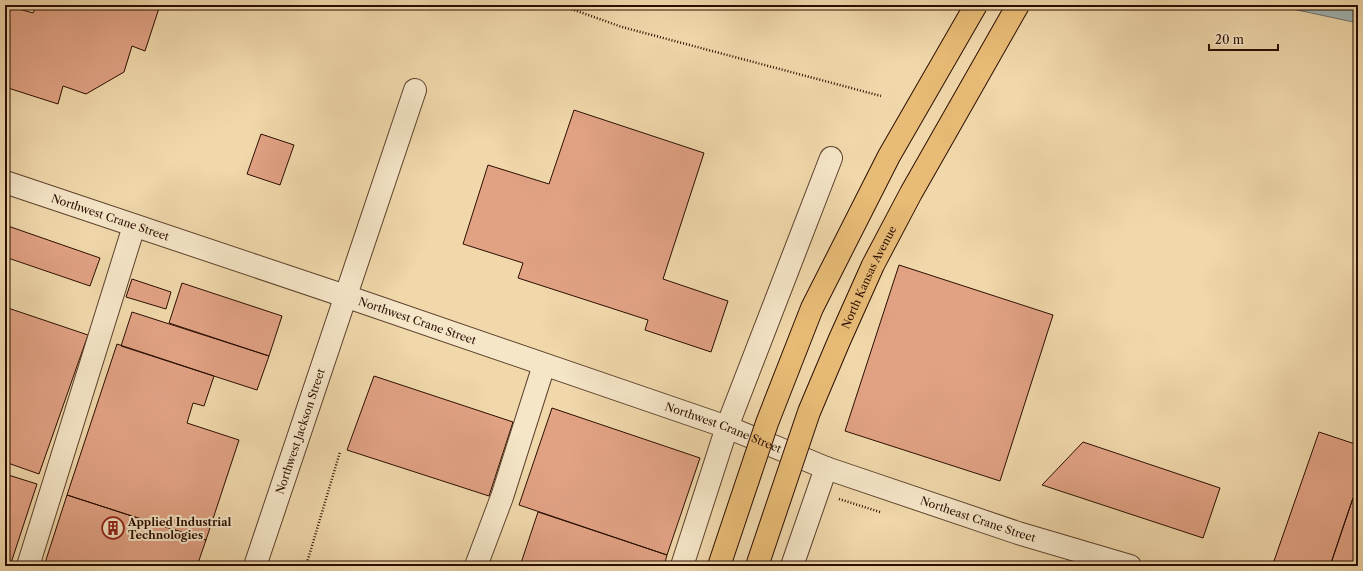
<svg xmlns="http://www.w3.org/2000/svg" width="1363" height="571" viewBox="0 0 1363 571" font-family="'Libre Caslon Text',serif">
<rect width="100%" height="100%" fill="#f0d8ab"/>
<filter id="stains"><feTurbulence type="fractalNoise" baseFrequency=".005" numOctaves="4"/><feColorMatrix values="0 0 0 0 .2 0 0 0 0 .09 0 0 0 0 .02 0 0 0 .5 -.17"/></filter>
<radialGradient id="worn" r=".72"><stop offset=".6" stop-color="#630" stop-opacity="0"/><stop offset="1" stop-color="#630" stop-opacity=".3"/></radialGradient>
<path fill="#a0b7b5" stroke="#71736d" d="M1274,5h84v18z"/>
<path fill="#e1a284" stroke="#2b0d00" d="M5,5l28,8 4,-8h123l-15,46 -13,-5 -8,26 -38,22 -23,-8 -5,18 -53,-17z
M574,110l130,43 -41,126 65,22 -17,51 -66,-22 3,-10 -130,-42 5,-15 -60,-19 25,-79 61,19z
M261,134l33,11 -14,40 -33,-11z
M5,225l95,33 -10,28 -85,-29z
M899,265l154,50 -53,166 -155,-50z
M132,279l39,13 -5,17 -40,-12z
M182,283l100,33 -13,40 -100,-33z
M5,307l83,28 -49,139 -34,-12z
M132,312l137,44 -12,34 -136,-44z
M117,344l97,32 -10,30 -11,-3 -6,20 52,17 -33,100 -139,-45z
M374,376l139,46 -24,74 -142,-46z
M552,408l148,50 -33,97 -148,-50z
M1319,432l39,13v55l-5,-2 -23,68h-40l-16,-5z
M1083,442l137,46 -17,50 -161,-53z
M5,474l32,10 -27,82h-5z
M67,495l139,45 -9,26h-153z
M1353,498l5,2v66h-28z
M538,512l129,43 -3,11h-136l-7,-3z
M818,562l13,4h-14z"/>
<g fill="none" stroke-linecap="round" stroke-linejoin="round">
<g stroke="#5c402b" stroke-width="24">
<g id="minor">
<path id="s1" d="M5,182l340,114 382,131 99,41 192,65 112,33"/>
<path d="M28,566l106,-340"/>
<path id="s2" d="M255,566l160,-476"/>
<path d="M476,566l26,-69 42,-132"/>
<path d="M682,566l45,-139 104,-269"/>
<path d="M792,566l34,-98"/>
</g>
</g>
<path stroke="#2b0d00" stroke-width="2.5" stroke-dasharray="1 2" stroke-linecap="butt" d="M560,5l62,22 259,69
M839,499l41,13
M1029,562l12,4
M306,566l34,-114
M1271,566h1"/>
<use href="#minor" stroke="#f5e6c8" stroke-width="22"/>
<g stroke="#2b0d00" stroke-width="24" stroke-linecap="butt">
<g id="major-bridge">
<path d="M719,566l48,-143 45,-115 77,-152 87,-151"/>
<path id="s3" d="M757,566l52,-154 30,-71 34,-76 38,-72 107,-188"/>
</g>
</g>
<use href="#major-bridge" stroke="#e8bc76" stroke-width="22"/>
</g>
<defs>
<g id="building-ring" transform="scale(1.15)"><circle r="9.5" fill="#f5e6c8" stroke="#8f2418" stroke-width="1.5"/><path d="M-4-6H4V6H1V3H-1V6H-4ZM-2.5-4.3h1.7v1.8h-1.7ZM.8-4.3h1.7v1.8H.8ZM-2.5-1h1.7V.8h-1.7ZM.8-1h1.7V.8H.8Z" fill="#8f2418"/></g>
</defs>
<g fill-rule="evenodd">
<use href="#building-ring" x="113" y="528"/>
</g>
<g text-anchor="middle" stroke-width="4" stroke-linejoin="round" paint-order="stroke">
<g font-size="11" fill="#2b0d00" stroke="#f5e6c8">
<text dy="4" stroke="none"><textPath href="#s1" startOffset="111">Northwest Crane Street</textPath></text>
<text dy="4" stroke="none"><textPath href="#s3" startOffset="310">North Kansas Avenue</textPath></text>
<text dy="4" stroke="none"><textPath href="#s1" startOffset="435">Northwest Crane Street</textPath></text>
<text dy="4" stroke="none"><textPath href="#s1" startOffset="759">Northwest Crane Street</textPath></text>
<text dy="4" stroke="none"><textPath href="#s2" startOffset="142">Northwest Jackson Street</textPath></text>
<text dy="4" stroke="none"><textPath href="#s1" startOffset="1030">Northeast Crane Street</textPath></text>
</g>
<g font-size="11" font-weight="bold" fill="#2b0d00" stroke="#f5e6c8" text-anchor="start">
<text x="128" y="526">Applied Industrial<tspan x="128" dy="13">Technologies</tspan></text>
</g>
</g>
<rect width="1363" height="571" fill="none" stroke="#f0d8ab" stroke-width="20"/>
<rect x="6" y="6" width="1351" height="559" fill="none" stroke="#2b0d00" stroke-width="2"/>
<rect x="10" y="10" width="1343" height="551" fill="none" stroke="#2b0d00"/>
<path d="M1209 44v6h69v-6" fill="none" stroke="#2b0d00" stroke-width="2"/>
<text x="1215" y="44" font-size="12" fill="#2b0d00" stroke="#f5e6c8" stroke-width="3" paint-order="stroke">20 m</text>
<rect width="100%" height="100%" filter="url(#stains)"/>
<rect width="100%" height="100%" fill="url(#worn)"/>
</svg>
